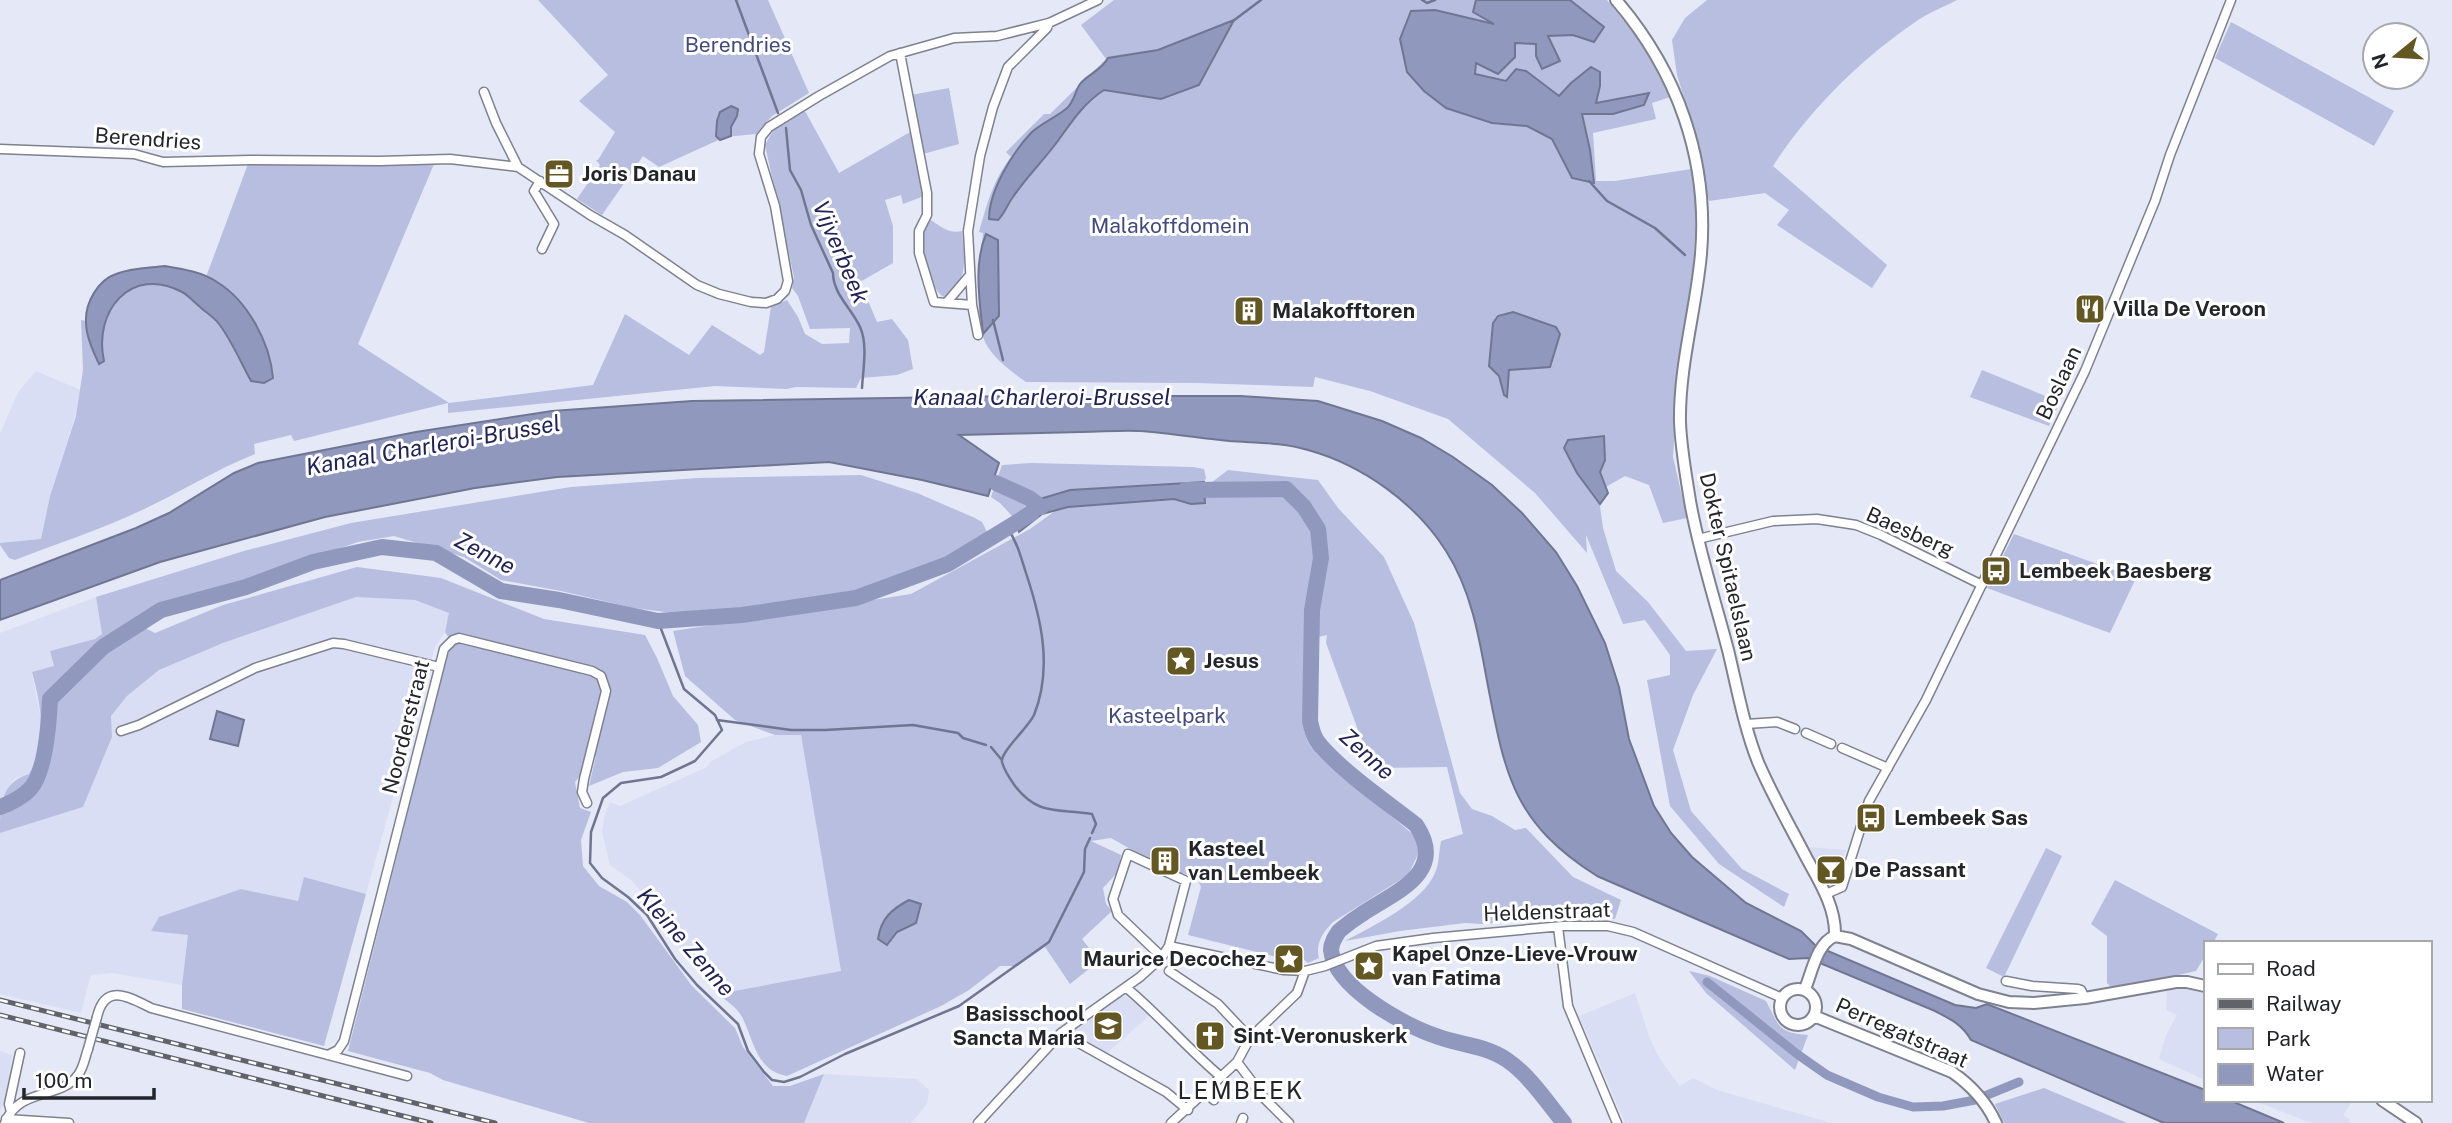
<svg xmlns="http://www.w3.org/2000/svg" width="2452" height="1123" viewBox="0 0 2452 1123" font-family="'Public Sans',sans-serif">
<rect width="100%" height="100%" fill="#e5e8f7"/>
<path fill="#dadef4" d="M36,371l47,20 -33,105 -9,44 -41,3v-109l18,-42z
M96,597l6,37 -7,5 -45,13 4,14 -22,7 10,53 -7,38 -6,10 -14,4 -15,22v-167z
M356,597l59,3 35,13 -5,19 -10,15 -69,247 -61,-17 -7,24 -57,-12 -82,28 -8,14 37,4 -6,50 -70,-12 -21,2 -10,38 -81,-19v-161l83,-26 29,-70 -1,-21 16,-20 32,-26 64,-27z
M775,735h26l40,236 -123,23 -35,-42 -36,-54 -16,-18 -21,-15 -8,-33 2,-15 6,-15 10,4 87,-39 3,-5 36,-20z
M1809,847l37,3 -10,22 -16,-2z
M2167,987h28l10,4v89l-46,-21 7,-24 11,-20 -11,-5z
M1635,993l15,46 10,20 20,27 13,-8 24,12 114,33h-206l-46,-107z
M1123,995l29,18 -45,40 -33,-20v-3z
M0,1051l12,4 -5,42 -7,14z
M824,1074l93,5 12,11 -2,14 -16,19h-107z
M2252,1100h101l-10,15 7,5 -1,3h-38z"/>
<path fill="#b7bedf" d="M538,0h230l41,93 -37,23 -16,18 -31,3 -66,30 -16,-11 -41,59 -25,-16 23,-34 -4,-5h2l17,-28 -36,-31 29,-26z
M1114,0h493l36,45 27,52 -18,6 4,16 -63,14 3,48h19l76,-12 5,36 -2,60 -15,99 -6,93 14,61 -24,5 -14,-38 -24,-9 -19,11 -7,12 4,29 13,43 32,31 38,49 31,-2 -24,46 -20,55 18,61 51,58 47,25 -5,13 -65,-43 -49,-58 -23,-126 23,-5v-20l-25,-35 -22,4 -37,-89 1,18 -52,-60 -87,-74 -78,-28 -55,-14 -2,10 -116,-4 -171,-1c-15,-11 -31,-22 -40,-38 -13,-26 -6,-82 -3,-111l-4,-1c8,-28 14,-52 32,-75l-5,-5 38,-38h6l56,-55 -25,-34z
M1707,0h250c-13,7 -27,12 -39,20 -56,38 -108,89 -145,146l114,99 -15,23 -95,-63 12,-15 -24,-17 -56,8 -14,-69 -18,-57 -5,-35 13,-22z
M2231,22l163,89 -20,35 -159,-88z
M949,88l10,56 -36,10 -12,-59z
M805,111l34,62 71,-41 14,64 -21,8 -2,-9 -16,5 8,26v37l-33,19 17,40 15,-3 16,21 5,29 -16,6 -36,3 -5,10 -60,-1 -9,2 -72,-3 -267,27v-10l-154,38 -3,-6 -37,9 1,10c-40,16 -76,39 -115,57 -41,19 -84,33 -125,49l-6,-2 -9,-13v-2l41,-4 9,-43 26,-80 7,-46 -2,-50 5,1 6,26 7,17 5,-4c-11,-49 27,-95 78,-68 6,3 12,10 17,14 6,6 15,11 20,18 13,17 22,38 32,57l21,-17c-14,-35 -29,-71 -66,-87l42,-113h186l-76,180 91,59 144,-18 32,-71 64,41 23,-30 48,30 4,-3 7,-45 16,-7 11,17 7,17 17,10 27,-1 1,-15 -40,1 -12,-33 -6,-8 2,-11 -29,-132 9,-16z
M931,220c10,7 18,14 31,11 2,25 8,52 -18,66 -13,-7 -26,-48 -22,-62 2,-5 6,-10 9,-15z
M1982,370l78,32 -11,24 -79,-29z
M1031,463l162,4 11,2 2,9 -2,4 -144,10 -20,7 -27,18 -13,-14 -9,-6 11,-32z
M1228,470l90,10 20,28 46,49 30,66 46,170 12,16 20,7 23,14 11,-2 47,49 48,23 -6,19 -49,-2 -85,7 -16,-1 -65,8 -55,10c28,-15 77,-38 90,-68 4,-8 4,-22 6,-32l22,-7 -16,-67 -75,1 -46,-125 1,-8 -23,5c1,14 2,27 2,40 0,25 -9,45 5,67l106,91 2,14 -11,23 -75,47c-10,10 -18,22 -14,36l-11,5 -10,-8 -13,4 -97,-24 13,-48 -4,-8 -14,-6 -3,4 -69,-39 -20,3 30,14 -3,17 -15,16 3,16 6,7 -30,28 17,22 -29,23 -25,-37 -28,19h-17l-31,24 -28,16 -154,70c-31,-5 -33,-36 -45,-59 -4,-9 -17,-17 -24,-23l123,-23 -40,-236h-26l-40,-15 -50,-44 -12,-45 238,-37 119,-65 39,-28 130,-9z
M861,475l56,18 58,25 7,4 5,10 -41,26 -82,32 -46,12 -102,10h-51l-31,-4 -73,-17 -60,-11 -37,-23 -70,-21 -36,6 -121,42 -63,16 -28,11 -15,10 24,12 68,-28 134,-38 84,11 103,41 101,16 12,23 16,38 25,29 3,17 -43,26 -35,4 -34,14 7,-30 -21,26 5,26 11,4 -10,28 2,26 16,20 28,16 13,13 52,71 43,42 8,19 30,39h17l34,-12 -20,49h-215l-146,-43 -13,-7 -82,-22 100,-399 6,-6 -9,-14 4,-19 -34,-13 -59,-3 -133,46 -64,27 -32,26 -16,20 1,21 -29,70 -83,26c0,-27 0,-50 29,-59 19,-31 12,-69 3,-102l22,-6 -4,-15 45,-12 7,-5 -6,-37 148,-46 107,-28 220,-36 127,-9z
M2014,534l122,44 -26,55 -123,-45z
M2046,848l16,8 -58,121 -18,-9z
M304,877l62,17 -42,152 -142,-37v-24l6,-50 -37,-4 8,-14 82,-28 57,12z
M2115,880l103,54 -5,9h-8v13l-9,15 -53,12 -32,4 -4,-4v-47l-16,-12z
M1689,971l21,5 56,25c13,24 11,32 42,34l-13,35 -89,-77z
M2044,1088l83,35h-123l-9,-19z"/>
<path fill="#9198be" stroke="#707692" stroke-width="2" d="M1476,0h94l34,27 -10,15 -21,-7 -25,1 12,25 -18,8 -6,-13v-12l-21,-1v14l-17,17 -22,-11 -1,11 31,7 10,-12 10,2 33,25 12,-13 20,-16 9,5v14l-4,17 53,-10 -5,12 -31,9h-31l8,36 4,33 -22,-5 -20,-39 -25,-13 -35,-3 -46,-15 -22,-17 -17,-19 -7,-33 11,-28 24,-1 59,14 -21,-12z
M1234,20l-35,65 -38,14 -57,-9c-23,15 -34,35 -50,56 -13,17 -29,33 -41,51 -6,8 -8,16 -15,23l-9,-1c0,-28 23,-66 42,-86 9,-9 26,-16 36,-25 7,-6 8,-17 13,-24 8,-10 22,-14 28,-26l50,-8z
M731,106l7,3 -1,7 -6,11v9l-11,4 -4,-4 1,-15 3,-9z
M986,234l12,6 1,76 -16,18c-3,-32 -10,-69 3,-100z
M165,266c18,3 37,6 52,16 31,19 53,61 56,96l-9,5 -13,-2c-10,-18 -19,-40 -32,-57 -5,-7 -14,-12 -20,-18 -5,-4 -11,-11 -17,-14 -51,-27 -89,19 -78,69l-5,3c-6,-13 -13,-28 -13,-42 -1,-19 12,-42 30,-48 15,-6 34,-6 49,-8z
M1513,312l43,15 4,7 -10,33 -41,3 -2,27 -3,-2 -5,-19 -10,-10 4,-43 5,-7z
M1021,396h219l78,5 64,20 39,17 32,19 39,28 30,28 34,39 21,34 28,57 14,44 10,52 25,67 17,27 21,24 54,46 55,28 15,15 139,59 21,3 11,-4 218,86v10h24l55,23h-120l-193,-83c-9,-16 -21,-21 -36,-29l-127,-53 -19,1 -192,-83c-85,-54 -92,-102 -110,-195 -8,-45 -16,-91 -41,-130 -30,-48 -84,-86 -138,-101 -26,-8 -53,-7 -79,-9 -30,-3 -60,-8 -90,-10 -19,-1 -39,1 -58,1 -41,1 -81,2 -122,3l40,28 -11,33 -66,-16 -93,-18 -272,15 -82,11 -150,29 -165,45 -160,58v-40l136,-52 33,-15 65,-40 24,-10 158,-31 136,-21 140,-10z
M1604,436l1,24 -5,12 8,21 -8,11 -23,-31 -13,-25 4,-8z
M1204,482l1,21 -14,1 -17,-5 -106,8 -26,7 -23,18 -6,-15 27,-18 30,-9z
M217,711l27,9 -6,26 -28,-7z
M909,900l12,4 -5,19 -19,9 -10,13 -9,-6c3,-21 14,-30 31,-39z"/>
<g fill="none" stroke-linecap="round" stroke-linejoin="round">
<path stroke="#707692" stroke-width="2.5" d="M736,0l42,113
M1422,0l5,3 8,-3
M1233,21l28,-21
M786,128l4,42 11,20 10,35 22,48c0,21 19,36 27,54 8,17 3,43 2,61
M1589,181l18,20 48,27 30,27
M993,320l10,40
M1008,529c9,13 13,28 18,44 15,45 27,95 8,142 -6,13 -34,37 -32,47 2,8 8,17 13,24 24,31 44,22 77,28l4,10 -4,9
M658,621l26,68 31,26 7,15 -27,31 -34,16 -40,6 -18,15 -12,34 -1,31 12,15 26,19 19,18 28,44 22,26 41,39 10,27 16,21 8,8 12,2 16,-5 45,-23 114,-48 90,-64 35,-70 1,-23 5,-11
M717,720l74,10h34l88,-5 45,8 5,5 23,7
M991,747l10,12"/>
<path stroke="#9198be" stroke-width="9" d="M1707,982l90,72 30,21 51,22 35,10 30,-1 32,-6 44,-18"/>
<path stroke="#9198be" stroke-width="16" d="M996,483l33,15 12,9
M1185,490l101,-1 18,18 14,22 3,29 -9,52 -2,111c2,9 4,18 11,25 27,30 63,54 95,79 32,48 -21,67 -54,89 -8,5 -16,11 -23,17 -4,6 -8,12 -8,19 4,38 73,75 105,86 23,9 49,9 71,24 22,15 40,42 57,63
M0,807c11,-4 21,-9 29,-17 17,-16 20,-69 21,-91l53,-52 58,-37 85,-23 67,-25 69,-15 54,6 65,38 58,9 99,21 84,-6 114,-17 92,-34 84,-51"/>
<g stroke="#7e818e" stroke-width="11">
<path id="street" d="M900,53l27,140v22l-8,16v22l15,49 38,3
M484,92l12,31 22,44
M0,149l134,5 29,8 88,-2 129,1 70,-2 68,8 72,48 35,20 72,50 22,9 32,8 15,1 11,-4 8,-8 3,-10 -13,-75 -16,-52 2,-17 8,-10 50,-31 71,-40 64,-18 43,-2 52,-13 49,-23
M540,181l-6,10 20,33 -12,25
M947,302l23,-27
M978,335l-6,-30 -4,-74 12,-75 13,-49 15,-40 39,-39 2,-5
M1698,539l75,-18 44,-2 39,6 25,10 101,50
M1746,724l31,-2 18,7
M121,731l18,-6 116,-57 78,-25 11,1 95,23
M1806,733l25,11
M1842,748l46,20
M1826,894l16,-7 27,-86 57,-101 159,-329 70,-170 15,-46 61,-155
M1558,927l10,79 49,117
M1169,946l115,24 21,1 20,-5 51,-20 57,-8 130,-12h45l25,6 149,66
M1169,971l49,33 32,34
M2006,981l26,5 46,3 3,1 4,8
M1129,990c32,27 59,59 91,86
M97,1017c8,-35 32,-20 54,-9l256,68
M1061,1033l105,59 22,18
M328,1055l10,-5 6,-9 100,-392 9,-9 6,-2 133,33 9,5 5,15 -22,88 -2,13 5,11
M1237,1062l28,37 24,24
M1206,1093l8,7
M11,1112l-2,-8 11,-51
M6,1119l63,4
M5,1123c14,-36 55,-23 73,-48 6,-8 7,-18 10,-26
M978,1123l83,-90 79,-56 22,-20 7,-11 17,-65 -58,-27 -15,45 5,16 44,42
M1171,1123l66,-61 13,-24 47,-45 8,-22
M1241,1123l2,-5"/>
</g>
<g stroke="#7e818e" stroke-width="14">
<path id="secondary" d="M1616,0c61,71 93,159 85,254 -5,56 -22,112 -21,168 1,27 6,53 10,79 9,51 25,99 38,149 9,37 16,77 30,112 14,33 32,64 48,95 13,24 30,50 29,79
M1835,936l16,3 127,55 31,8 25,1 51,-5 91,-16h11l18,4
M1780 1007a18 18 0 1 1 36 0a18 18 0 1 1-36 0Z
M1805,989c7,-17 12,-46 30,-53
M1814,1016l138,56c20,14 34,29 44,51
M2382,1100l34,23"/>
</g>
<use href="#street" stroke="#fff" stroke-width="8"/>
<use href="#secondary" stroke="#fff" stroke-width="10"/>
<g stroke="#61636b" stroke-width="5">
<path id="rail" d="M0,1000l495,123
M0,1015l431,108"/>
</g>
<use href="#rail" stroke="#fff" stroke-width="2.5" stroke-dasharray="8" stroke-linecap="butt"/>
<g stroke="#7e818e" stroke-width="11" stroke-linecap="butt">
<path id="street-bridge" d="M88,1049l9,-32"/>
</g>
<use href="#street-bridge" stroke="#fff" stroke-width="8"/>
</g>
<defs>
<g id="office-square" transform="scale(1.575)"><rect x="-9" y="-9" width="18" height="18" rx="4" fill="#635724" stroke="#fff"/><path d="M-6-3h4V-5.5h4V-3h4V5H-6ZM-1-4.5V-3h2v-1.5ZM-6 0V1H6V0Z" fill="#fff"/></g>
<g id="restaurant-square" transform="scale(1.575)"><rect x="-9" y="-9" width="18" height="18" rx="4" fill="#635724" stroke="#fff"/><path d="M-5-6h1v4h1v-4h1v4h1v-4h1v5L-1.5 .5V6h-2V.5L-5-1ZM5-6V6H3V1.5H1.5Q1.5-4 5-6Z" fill="#fff"/></g>
<g id="building-square" transform="scale(1.575)"><rect x="-9" y="-9" width="18" height="18" rx="4" fill="#635724" stroke="#fff"/><path d="M-4-6H4V6H1V3H-1V6H-4ZM-2.5-4.3h1.7v1.8h-1.7ZM.8-4.3h1.7v1.8H.8ZM-2.5-1h1.7V.8h-1.7ZM.8-1h1.7V.8H.8Z" fill="#fff"/></g>
<g id="bus-square" transform="scale(1.575)"><rect x="-9" y="-9" width="18" height="18" rx="4" fill="#635724" stroke="#fff"/><path d="M-5-6H5V4H4V6H2V4H-2V6H-4V4H-5ZM-3.5-4V0h7V-4ZM-3.5 1.2v1.5H-2V1.2ZM2 1.2v1.5H3.5V1.2Z" fill="#fff"/></g>
<g id="sight-square" transform="scale(1.575)"><rect x="-9" y="-9" width="18" height="18" rx="4" fill="#635724" stroke="#fff"/><path d="M0-6L1.8-2.2L6-1.7L2.9 1.2L3.7 5.4L0 3.3L-3.7 5.4L-2.9 1.2L-6-1.7L-1.8-2.2Z" fill="#fff"/></g>
<g id="bar-square" transform="scale(1.575)"><rect x="-9" y="-9" width="18" height="18" rx="4" fill="#635724" stroke="#fff"/><path d="M-6-5H6L.8 .8V4.5H3.5V6h-7V4.5H-.8V.8Z" fill="#fff"/></g>
<g id="school-square" transform="scale(1.575)"><rect x="-9" y="-9" width="18" height="18" rx="4" fill="#635724" stroke="#fff"/><path d="M0-5L7-2L0 1L-7-2ZM-4 1L0 2.5L4 1V4Q0 6-4 4Z" fill="#fff"/></g>
<g id="church-square" transform="scale(1.575)"><rect x="-9" y="-9" width="18" height="18" rx="4" fill="#635724" stroke="#fff"/><path d="M-1.2-6h2.4v3.5h3.3v2.4h-3.3V6h-2.4V-.1h-3.3v-2.4h3.3Z" fill="#fff"/></g>
</defs>
<g fill-rule="evenodd">
<use href="#office-square" x="559" y="174"/>
<use href="#restaurant-square" x="2090" y="309"/>
<use href="#building-square" x="1249" y="311"/>
<use href="#bus-square" x="1996" y="571"/>
<use href="#sight-square" x="1181" y="661"/>
<use href="#bus-square" x="1871" y="818"/>
<use href="#building-square" x="1165" y="861"/>
<use href="#bar-square" x="1831" y="870"/>
<use href="#sight-square" x="1289" y="959"/>
<use href="#sight-square" x="1369" y="966"/>
<use href="#school-square" x="1108" y="1026"/>
<use href="#church-square" x="1210" y="1036"/>
</g>
<g text-anchor="middle" stroke-width="6" stroke-linejoin="round" paint-order="stroke">
<g font-size="21" fill="#42497d" stroke="#fff">
<text x="738" y="52">Berendries</text>
<text x="1170" y="233">Malakoffdomein</text>
<text x="1167" y="723">Kasteelpark</text>
</g>
<g font-size="21" fill="#24252a" stroke="#fff">
<text transform="translate(148 139) rotate(4)" y="7">Berendries</text>
<text transform="translate(2059 383) rotate(-65)" y="7">Boslaan</text>
<text transform="translate(1910 532) rotate(24)" y="7">Baesberg</text>
<text transform="translate(1728 567) rotate(77)" y="7">Dokter Spitaelslaan</text>
<text transform="translate(406 727) rotate(-76)" y="7">Noorderstraat</text>
<text transform="translate(1547 912) rotate(-2)" y="7">Heldenstraat</text>
<text transform="translate(1902 1033) rotate(24)" y="7">Perregatstraat</text>
</g>
<g font-size="21" font-weight="bold" fill="#24252a" stroke="#fff" text-anchor="start">
<text x="582" y="181">Joris Danau</text>
<text x="2113" y="316">Villa De Veroon</text>
<text x="1272" y="318">Malakofftoren</text>
<text x="2019" y="578">Lembeek Baesberg</text>
<text x="1204" y="668">Jesus</text>
<text x="1894" y="825">Lembeek Sas</text>
<text x="1188" y="856">Kasteel<tspan x="1188" dy="24">van Lembeek</tspan></text>
<text x="1854" y="877">De Passant</text>
<text x="1392" y="961">Kapel Onze-Lieve-Vrouw<tspan x="1392" dy="24">van Fatima</tspan></text>
<text x="1266" y="966" text-anchor="end">Maurice Decochez</text>
<text x="1085" y="1021" text-anchor="end">Basisschool<tspan x="1085" dy="24">Sancta Maria</tspan></text>
<text x="1233" y="1043">Sint-Veronuskerk</text>
</g>
<g font-size="23" font-style="italic" fill="#202353" stroke="#fff">
<text transform="translate(841 252) rotate(67)" y="8">Vijverbeek</text>
<text x="1042" y="405">Kanaal Charleroi-Brussel</text>
<text transform="translate(433 445) rotate(-10)" y="8">Kanaal Charleroi-Brussel</text>
<text transform="translate(485 553) rotate(28)" y="8">Zenne</text>
<text transform="translate(1367 754) rotate(42)" y="8">Zenne</text>
<text transform="translate(686 942) rotate(49)" y="8">Kleine Zenne</text>
</g>
<g font-size="24" letter-spacing="2" fill="#24252a" stroke="#fff">
<text x="1241" y="1099">LEMBEEK</text>
</g>
</g>
<rect x="2204" y="941" width="228" height="161" fill="#ffffff" stroke="#a7a8aa" stroke-width="2"/>
<rect x="2218" y="964" width="35" height="10" fill="#ffffff" stroke="#a7a8aa" stroke-width="2"/>
<text x="2266" y="976" font-size="21" fill="#24252a">Road</text>
<rect x="2218" y="999" width="35" height="10" fill="#61636b" stroke="#a7a8aa" stroke-width="2"/>
<text x="2266" y="1011" font-size="21" fill="#24252a">Railway</text>
<rect x="2218" y="1028" width="35" height="21" fill="#b7bedf" stroke="#a7a8aa" stroke-width="2"/>
<text x="2266" y="1046" font-size="21" fill="#24252a">Park</text>
<rect x="2218" y="1064" width="35" height="21" fill="#9198be" stroke="#a7a8aa" stroke-width="2"/>
<text x="2266" y="1081" font-size="21" fill="#24252a">Water</text>
<g transform="translate(2396 56) rotate(252)"><circle r="33" fill="#ffffff" stroke="#a7a8aa" stroke-width="2"/>
<path d="M0-5L12 26L0 18L-12 26Z" fill="#635724"/>
<text y="-10" font-size="19" font-weight="bold" text-anchor="middle" fill="#24252a">N</text>
</g>
<path d="M24 1088v10h130v-10" fill="none" stroke="#24252a" stroke-width="3.5"/>
<text x="35" y="1088" font-size="21" fill="#24252a" stroke="#ffffff" stroke-width="5" paint-order="stroke">100 m</text>
</svg>
